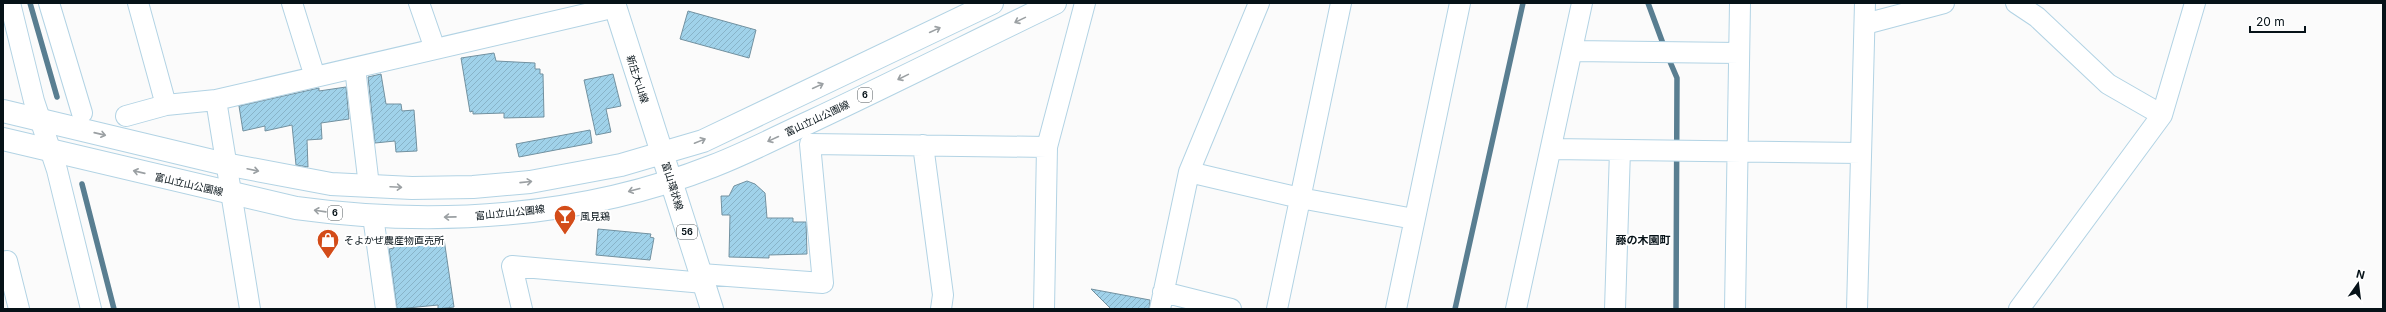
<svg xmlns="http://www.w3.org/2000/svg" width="2386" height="312" viewBox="0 0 2386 312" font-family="Inter,'Noto Sans JP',sans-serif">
<defs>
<pattern id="building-hatch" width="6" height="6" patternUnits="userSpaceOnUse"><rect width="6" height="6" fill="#a0d2ea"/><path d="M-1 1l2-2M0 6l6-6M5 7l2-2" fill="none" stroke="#88b3c8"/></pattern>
</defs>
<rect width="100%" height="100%" fill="#fbfbfb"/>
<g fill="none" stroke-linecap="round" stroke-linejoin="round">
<path stroke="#597e91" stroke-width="5.5" d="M30,3l27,94
M1648,3l17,46
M1668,57l9,21 -1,231
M82,184l32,125
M1455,309l68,-306"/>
</g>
<path fill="url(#building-hatch)" stroke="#7291a0" d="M688,11l68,19 -7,28 -69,-19z
M494,53l2,8 39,2v6h5v5h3l1,43 -40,1v-5l-31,1v-3l-3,1 -9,-54z
M381,74l5,30h15l1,7 12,-1 3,41 -21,1 -1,-11 -20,2 -7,-66z
M613,74l8,32 -15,3 5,23 -15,3 -12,-55z
M346,87l3,32 -28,4 1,16 -15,1 1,27 -12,-2 -4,-40 -27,6v-5l-22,5 -4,-25 80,-18v3z
M590,130l2,13 -73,14 -3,-13z
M747,181l8,3 10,9 2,25h26v4h13l1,32 -38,1v3l-40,-1 1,-42h-8l-1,-19h8l5,-10z
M598,229l53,5 -1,3 4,1 -4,22 -54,-5z
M444,239l10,68 -16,2v-4l-41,4 -8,-60 5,-1 -1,-2z
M1091,289l59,11 -1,9h-38z"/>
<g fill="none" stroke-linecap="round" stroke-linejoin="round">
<g stroke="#b2d3e4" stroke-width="22">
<path id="minor" d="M10,3l24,98 23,69 34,139
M49,3l33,110
M138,3l28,102 50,-5
M292,3l23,74
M419,3l16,46
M1259,3l-70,169 111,26 114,21
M2016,3l21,14 71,67 54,31
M1865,24l79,-21
M1572,51l167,2
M355,68l14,118
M126,116l40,-11
M923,145l20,150 -2,14
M1551,149l310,4
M373,216l13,93
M7,261l12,48
M701,274l122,9 -13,-139 237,3
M1163,292l68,17
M250,309l-34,-209 400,-93
M522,309l-10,-43 192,17
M1044,309l3,-162 38,-144
M1160,309l29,-137
M1277,309l64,-306
M1396,309l64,-306
M1516,309l66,-306
M1615,309l5,-159
M1735,309l5,-306
M1857,309l8,-306
M2019,309l143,-194 33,-112"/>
</g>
<g stroke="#b2d3e4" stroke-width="24">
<path id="major" d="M614,3l98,306
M3,111l222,53 106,20 81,4 61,-1 57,-5 91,-17 82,-24 289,-138
M3,139l293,69c139,19 285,10 417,-42 34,-13 66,-30 99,-45 81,-38 162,-79 243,-118"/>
</g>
<use href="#minor" stroke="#fff" stroke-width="20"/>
<use href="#major" stroke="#fff" stroke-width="22"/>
</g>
<defs><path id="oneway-shaft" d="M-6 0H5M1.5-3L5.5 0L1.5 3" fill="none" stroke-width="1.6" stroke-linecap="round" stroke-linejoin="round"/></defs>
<g stroke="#9ba0a3">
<use href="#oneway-shaft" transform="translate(1020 20) rotate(154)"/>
<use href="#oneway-shaft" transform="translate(935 30) rotate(-25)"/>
<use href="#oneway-shaft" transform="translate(903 77) rotate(154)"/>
<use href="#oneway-shaft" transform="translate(818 86) rotate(-25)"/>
<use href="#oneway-shaft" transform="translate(100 134) rotate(13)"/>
<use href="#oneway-shaft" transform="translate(773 139) rotate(155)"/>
<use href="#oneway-shaft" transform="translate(700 141) rotate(-22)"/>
<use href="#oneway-shaft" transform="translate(253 170) rotate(12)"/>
<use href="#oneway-shaft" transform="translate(139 172) rotate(-167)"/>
<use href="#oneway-shaft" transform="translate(526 182) rotate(-6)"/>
<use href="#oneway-shaft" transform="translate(396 187) rotate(3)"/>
<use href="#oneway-shaft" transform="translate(634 190) rotate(165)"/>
<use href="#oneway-shaft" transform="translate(320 211) rotate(-172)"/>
<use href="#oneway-shaft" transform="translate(450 217) rotate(179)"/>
</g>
<defs>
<g id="bar-pin" transform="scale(1.15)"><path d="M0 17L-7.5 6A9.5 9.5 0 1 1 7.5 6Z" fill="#d34c19" stroke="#fff"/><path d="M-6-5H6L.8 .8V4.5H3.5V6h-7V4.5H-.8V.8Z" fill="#fff"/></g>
<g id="shop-pin" transform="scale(1.15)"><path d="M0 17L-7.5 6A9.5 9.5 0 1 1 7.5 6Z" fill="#d34c19" stroke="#fff"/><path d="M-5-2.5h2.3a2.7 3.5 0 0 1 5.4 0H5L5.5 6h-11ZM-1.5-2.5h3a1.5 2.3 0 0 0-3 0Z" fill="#fff"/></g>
</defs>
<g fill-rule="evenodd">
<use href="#bar-pin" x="565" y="216"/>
<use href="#shop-pin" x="328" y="240"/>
</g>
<g text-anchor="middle" stroke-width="4" stroke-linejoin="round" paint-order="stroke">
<g fill="#fff" stroke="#51595d" stroke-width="1">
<rect x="858" y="88" width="14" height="14" rx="3"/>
<rect x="328" y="206" width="14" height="14" rx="3"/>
<rect x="677" y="225" width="20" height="14" rx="3"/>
</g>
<g font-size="9" font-weight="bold" fill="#061218">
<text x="865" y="98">6</text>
<text x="335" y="216">6</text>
<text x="687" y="235">56</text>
</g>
<g font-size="10" fill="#061218" stroke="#fff">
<text transform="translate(638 79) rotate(72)" y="4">新庄大山線</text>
<text transform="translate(817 118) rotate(-25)" y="4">富山立山公園線</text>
<text transform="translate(189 184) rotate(13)" y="4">富山立山公園線</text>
<text transform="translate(673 186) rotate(73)" y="4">富山環状線</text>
<text transform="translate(510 212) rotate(-6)" y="4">富山立山公園線</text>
</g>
<g font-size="10" fill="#061218" stroke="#fff" text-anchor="start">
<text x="580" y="220">風見鶏</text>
<text x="344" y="244">そよかぜ農産物直売所</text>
</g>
<g font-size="11" font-weight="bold" fill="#061218" stroke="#fff">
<text x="1643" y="244">藤の木園町</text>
</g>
</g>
<rect width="2386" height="312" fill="none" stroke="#061218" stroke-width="8"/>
<g transform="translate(2358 284) rotate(14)" stroke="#ffffff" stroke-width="3" paint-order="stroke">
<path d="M0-3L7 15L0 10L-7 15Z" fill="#061218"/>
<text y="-6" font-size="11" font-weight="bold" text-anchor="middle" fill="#061218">N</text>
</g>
<path d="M2250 26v6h55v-6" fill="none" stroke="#061218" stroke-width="2"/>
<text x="2256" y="26" font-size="12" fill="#061218" stroke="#ffffff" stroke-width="3" paint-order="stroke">20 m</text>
</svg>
